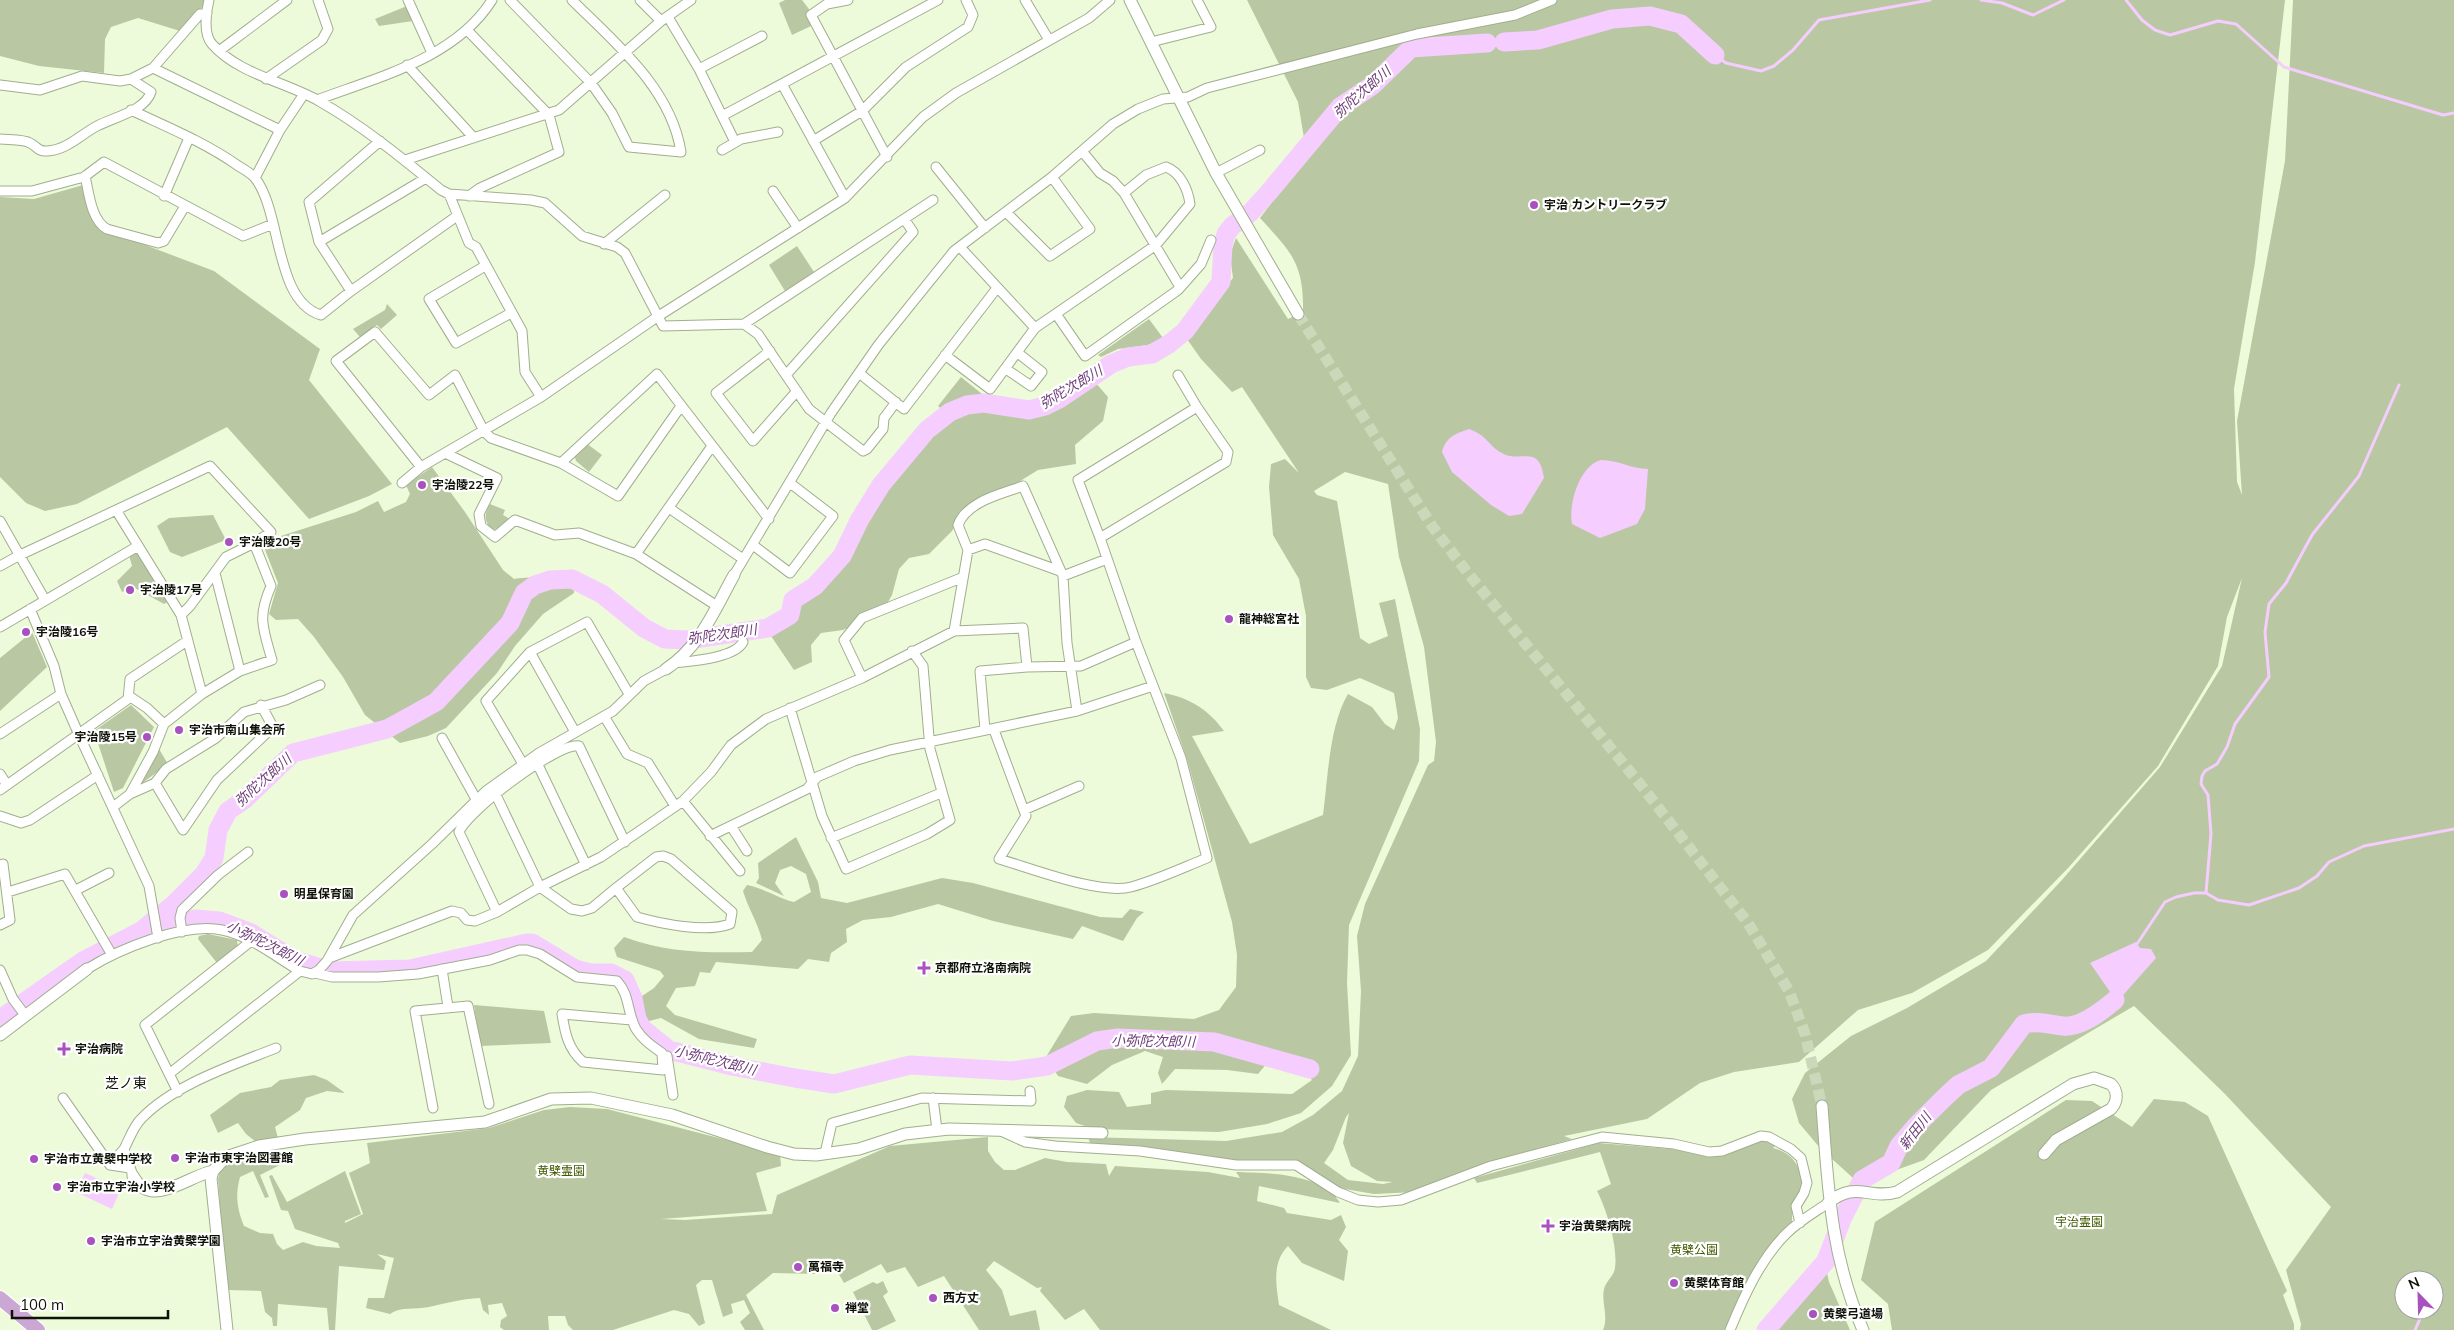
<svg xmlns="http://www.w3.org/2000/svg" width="2454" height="1330" viewBox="0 0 2454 1330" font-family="Mulish,'Noto Sans JP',sans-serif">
<rect width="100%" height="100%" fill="#edfbda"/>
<path fill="#b9c8a2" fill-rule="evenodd" d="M0,0h206l-1,4 -25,27 -42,-13 -27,9 -6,12 -1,34 -65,-7 -39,-10z
M785,0h17l7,9 -2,6 4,11 -19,9 -13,-32z
M1247,0h1038l-30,262 -21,127 3,93 5,13 -5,-74 48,-260 8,-161h161v1330h-154l1,-6 -15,-54 45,-63 -107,-114 -90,-87 -143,84 -67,70 -36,13 -35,5 -33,-30 -21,-25 -7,-24 13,-26 46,-37 56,-28 79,-47 75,-80 99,-114 62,-101 20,-88 -15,39 -9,49 -60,100 -89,101 -81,83 -76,43 -54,17 -59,52 -65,10 -34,11 -53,36 -83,17 8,3 -57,16 -100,37 -41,2 -35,-6 -30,-18 -218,-24 -3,-9 138,4 56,-9 31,-17 29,-24 16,-35 3,-65 -4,-55 8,-32 63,-139 6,-4 2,-19 -12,-95 -25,-90 -11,-73 -43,-12 -31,19 3,4 20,6 23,137 9,6 19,-8 -9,-33 16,-4 25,130 -1,32 -70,164 -2,58 4,72 -19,31 -31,27 -34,11 -48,8 -125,-3 -18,-6 -12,-16 3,-11 20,-6 32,2 8,15 24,-3v-11l15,-3 126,4 20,-14 -12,-16 -26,-9 -16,19 -31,-4 -52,-1 -13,15 -4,-11 5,-16 -18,-6 -33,14 -25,19 -29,-8 -12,-19 25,-41 23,-3 100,6 25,-9 17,-23 1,-32 -5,-33 -45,-163 -23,-66c26,5 45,17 60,38l-32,5 58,108 73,-29c5,-37 6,-89 25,-121l24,13 13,17 9,6 4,-12 -4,-25 -34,-15 -33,12 -16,-2 -5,-11v-61l-7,-37 -26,-44 -4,-48 2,-23 14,-5 14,14 -57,-86 -10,5 -31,-33 -14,-20 26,-38 20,-23 -3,-23 6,-17 52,81 15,-7c1,-49 -12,-60 -43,-94l47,-62 -9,-54zM1349,1113l-6,30 8,23 26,15 16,1 -10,2 -35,-4 -24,-17 9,-13 13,-33zM2404,1280h30v30h-30z
M407,6l6,15 -34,5 -4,-7z
M83,185l20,44 111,42 106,78 -11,31 83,104 -23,12 -60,23 -82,-92 -150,77 -32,7 -19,-8 -26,-26v-280l34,2z
M797,246l17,26 -29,19 -16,-26z
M387,304l10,11 -16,14 -4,-4 -17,12 -7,-8 32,-19z
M1149,319l14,19 -15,7 -30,4 -17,8 -3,-2z
M961,377l26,21 -35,8 -8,5 -6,-5z
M1095,382l13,15 -5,24 -28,24 1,19 -38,6 -21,13 -50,22 -15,26 -23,23 -20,4 -10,11 -7,26 -9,16 -40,19 -22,3 -10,12 1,17 -18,8 -23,-34 22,-15 5,-18 28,-21 27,-28 12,-36 40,-54 27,-31 29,-20 31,-5 33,8 31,-11z
M586,443l16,12 -13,17 -13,-11 -2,-7z
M432,467l33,45 38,58 11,9c19,-3 44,-2 60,8v6l-31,21 -28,32 -18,27 -51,55 -18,8 -28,7 -35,-28 -22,-38 -29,-40 -16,-18 -22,1 -7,-6 9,-31 -16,-41 94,-30 22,-11 6,11 22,-10 4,-8 -4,-9z
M490,504l15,6 -2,5 7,4 -11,9 -8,2c-7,-11 -7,-15 -1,-26z
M213,515l13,25 -44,17 -12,-5 -13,-26 12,-8z
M138,550l31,51 -5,3 -31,-17 -11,5 -5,-11 15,-15 -3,-11z
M32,632l15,35 -47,44v-53z
M131,705l23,22 -31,61 -9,4 -20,-61z
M159,749l9,15 -31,23z
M796,837l22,45 3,16 26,5 95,-25 31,5 127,34 22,1 8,-9 14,3 -7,6 -14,23 -41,-15 -9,13 -80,-18 -55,-17 -47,13 -28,3 -17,9 1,13 -16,11 -2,9 -21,-3 -10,10 -82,-7 -6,11 -10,-1 -5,14 -19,2 -10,18 9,9 82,24 -3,9 -55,-9 -38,-21 -16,4 -6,-24 15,-10 10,-12 -4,-5 -43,-14 -3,-9 10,-11c43,16 83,16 128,15l10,-12c-4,-17 -14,-32 -19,-49l4,-6c17,3 30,13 47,17l17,-10 -5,-18 -15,-8 -11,4 -5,13 9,13 -28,-13 3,-5 -1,-15z
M208,934l29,6 1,8 -21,15 -19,-24 1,-3z
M474,1005l70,6 7,32 -71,3z
M314,1075l13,5 18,13 -18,-2 -21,7 -6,12 -25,17 3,11 -22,4 -10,-8 -8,-11 -20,10 -8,-18 30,-22 31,-6 9,-7z
M2154,1099l31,3 23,14 79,175 -4,4 11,29v6h-402l-4,-26 -27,-24 14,-58 191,-122 26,1 40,26z
M570,1107l37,2 173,45 1,12 -25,7 11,38 -106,8 24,1 87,-6 5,-19 113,-49 98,-9v14l7,11 9,8h11l30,-12 22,4 39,2 3,12 6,-10 93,6 32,6 -4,-6c30,1 86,1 104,31l-81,-17 -2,15 27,7 3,5 44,7 10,-5 5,12 -7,13 9,11 -4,30 -42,-18 -14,-17c-16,16 -12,38 -9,59l52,25h-231l-16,-21 -19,11 -25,-29 2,-4 -5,1 -43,-27 -8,9 16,20 8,26 26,-6 4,20h-61l-35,-54 -26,11 -13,-20 -18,6 -6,-9 -37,19 -7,-12 -20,3 -44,-1 -27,22 18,35h-19l-5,-8 10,-9 -6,-13 -13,4 2,9 -10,4 -11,-37h-10l-6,5 9,38 -6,3 -10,-12 -15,-4 -61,20h-40l-5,-5 -3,-9h-17l1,14h-45l-4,-3 1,-7 6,-4 -5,-13 -14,2 1,10 -6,-5 -3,-12c-20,1 -33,5 -51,9 -14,3 -28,-1 -39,7l-24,-6 2,-10h16l10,-40 -17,-4 9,7 -2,9 -45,-4 -4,64h-6l-2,-22 -49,-4 -1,22h-4l-1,-8 -7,-6 -4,-21 -34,-1 -9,-111 2,-8 9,-7 12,-5 24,-7 23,6v3l-28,14 9,22 -4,1 -12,-27 -13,6c-5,18 -3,32 4,49l16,7 13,1 4,10 6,6 20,-8 13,4 24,2 -2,-5 -43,-14 -7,-18 -7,-1 -12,-34 3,-1 15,27 58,-31 16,43 -16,7v2l18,-9 -14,-41 21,-10 -3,-20 122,-15 55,-18z
M1765,1136l11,9 -3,3c21,5 29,20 29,41l-10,14v20l-24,25 -43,82h-122c6,-14 -2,-27 1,-41 2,-8 10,-13 11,-21 3,-21 -8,-58 -18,-77l14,-7 -11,-32 -123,31 -3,-5 125,-35 95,8 25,-2z
M1825,1263l4,19 21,48h-81z
M883,1281l5,11 -5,4 13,25 -19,9h-5l-19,-38 20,-10 4,2z"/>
<path fill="#f5cdff" d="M1469,429c19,7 18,15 31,23 20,13 39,-10 44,26l-22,36 -13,2 -18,-11 -39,-33 -10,-20c4,-15 13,-18 27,-23z
M1601,460c18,0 30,9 47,9l-3,40 -8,15 -37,14 -28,-14c-4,-20 8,-59 29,-64z
M2136,942l4,6 11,1 5,9 -39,44 -27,-39z
M85,1173l36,16 -9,20 -36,-17z"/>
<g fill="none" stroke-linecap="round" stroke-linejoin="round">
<path stroke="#f5cdff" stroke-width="3" d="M1981,0l21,3 31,12 31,-15
M2126,0l16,20 13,10 15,5 48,-14 18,3 48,43 159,48 11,-2
M1715,55l11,8 35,8 13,-5 19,-16 26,-30 111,-20
M2206,893l5,-59 -3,-39 -7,-11 1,-8 3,-5 12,-7 10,-17 8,-23 34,-47 -4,-45 4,-28 17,-21 26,-48 47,-59 40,-91
M2137,944l28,-42 11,-5 18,-4h12l12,7 31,5 50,-17 18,-12 12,-14 35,-16 90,-17
M2415,1330l9,-20"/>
<path stroke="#f5cdff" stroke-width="19" d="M1504,42l34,-2 74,-21 38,-3 31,8 34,31
M146,930l49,-11 24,2 32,12 44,27 35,11 80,-2 117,-26h5l43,26 15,4h21l14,7 8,18 4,21 5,9 27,22 63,16 63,12 39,6 76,-19 102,6 35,-5 50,-25 21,-3 96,4 96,27
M0,1019l83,-58 58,-30 33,-27 30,-30 10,-16 4,-28 10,-19 16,-11 49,-47 94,-24 49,-27 74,-79 14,-30 11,-8 15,-5 22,-1 30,15 42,34 21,11 22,1 81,-12 22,-13 3,-15 22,-14 27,-30 18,-37 21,-34 46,-55 23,-18 17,-7 17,-2 45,7 16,-4 14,-7 52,-35 17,-7 24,-3 17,-10 16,-13 36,-49 2,-37 3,-11 6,-8 18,-13 19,-21 71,-85 33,-22 38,-37 76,-5
M1766,1330l60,-69 16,-42 20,-39 29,-17 8,-17 17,-20 26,-26 16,-15 33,-17 33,-44c14,-4 25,1 39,2 18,2 39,-15 52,-26"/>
<path stroke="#ccd8ba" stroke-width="11" stroke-dasharray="11 5.5" stroke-linecap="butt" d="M1298,314l134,212 35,46 173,212 108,139 41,68 16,43 17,72"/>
<g stroke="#a1ae8f" stroke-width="11">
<path id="minor" d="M209,0c-3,12 -6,34 3,44 26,30 74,38 107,57 44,25 83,57 122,89l8,4 82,6 14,3 37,33 35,11 8,6 38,73 81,-2 14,10 51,75 54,42 4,-2 16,-20 1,-11 12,-16
M408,0l24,53
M510,0l81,83 21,30 17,34 52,5c-10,-64 -66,-109 -109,-152
M640,0l21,21
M848,0l-21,4 -16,11 76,142
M1025,0l24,40
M668,17l31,52 36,73
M468,31l81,84 10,37 -79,36 -11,8
M1151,42l60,-15 -14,-27
M219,51l68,-51
M407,65l67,73
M153,68l127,62
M699,69l63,-33
M266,79l56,-39 6,-11 -10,-29
M782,84l63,114
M0,85l40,5 42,-14 38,5 11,-2 22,-11 47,-54 7,-1
M317,100c61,-23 139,-42 175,-100
M131,110c36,17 73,32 106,55 6,4 14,8 18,13 27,34 19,123 66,137l30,-24 106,-75
M722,116l216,-116
M0,139c9,1 23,0 30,4 7,3 8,9 17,8 20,-1 33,-16 50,-25 17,-9 48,-15 54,-34l-20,-13
M813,141l49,-30 44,-44 62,-40 5,-12 -7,-15
M722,150l19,-11 37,-7
M1082,151l18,22 13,8 11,12 56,94
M405,160l154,-50 102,-89 30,-21
M936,167l49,61
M1216,173l44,-23
M85,176c4,17 6,44 22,53l51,14 6,-2 21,-35
M255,178l25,-48 24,-36
M0,191h32l52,-14 20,-15 139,74 30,-12
M773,191l25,37
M449,194l20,49 7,4 46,84 3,41 16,25
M164,196l25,-58
M1006,212l44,44 40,-27 -38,-52
M319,242l107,-64
M604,244l61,-49
M960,247l75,81
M485,266l-56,33 27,44 55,-30
M351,291l-32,-49 -10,-40 71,-61
M1056,314l29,42 93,-66 23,-26 10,-24
M744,324l189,-124
M770,351l-54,42 37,48 44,-50
M945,355l45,34 45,-61 121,-83 34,-41c-2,-15 -10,-32 -24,-37l-20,8 -22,18
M1006,369l25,17 11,-14 -24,-19
M859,373l45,36 93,-121
M786,375l127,-143 -8,-12
M1178,375l19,32
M1197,407l31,45 -2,10 -126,76 -22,-58z
M445,453l52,25 -18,36 2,12 14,11 20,-17 40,15 24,-2 57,21 81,52
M561,463l96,-89 112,145
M421,467l-85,-106 39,-29 54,63 26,-20 29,56 7,7 70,25 57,33 63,-90
M402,483l19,-16 120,-70 116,-80 188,-119 78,-81 33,-24 133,-75 21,-18
M669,508l74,51
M116,510l65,105
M0,521l45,79
M753,545l37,28 43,-57 -43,-33
M968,550l17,-6 75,27
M636,554l76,-108
M0,566l18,-10 192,-90 61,66 -17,11 -28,14 -36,49 -9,9 21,79
M215,573l25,98
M734,575l97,-162 48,-69 75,-93 98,-74 61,-53 25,-15 25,-10 25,-2 19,-9 210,-54 98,-19 37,-15
M1063,576l44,-17
M30,609l24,57 7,28 18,41 70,151 9,52
M0,627l138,-81
M954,631l14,-81 -10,-25c9,-24 44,-31 65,-39l40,90 4,67 10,68
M530,652l45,80
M675,663c17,-2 60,-5 68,-21
M862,678l-18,-38 18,-22 99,-40
M129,696l18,12 17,16
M790,708l32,108 24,53 81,-35 23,-14 -20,-71 -7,-83 -11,-15
M604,716l23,38 21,9 27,43
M985,730l-5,-59 47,-4 54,-1 55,-24
M994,730l32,86 -27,43c32,9 100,36 132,28 26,-7 51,-19 76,-29l-26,-100 -45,-116 -36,-104
M0,734l61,-40
M442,738l34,61
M523,764l-37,-63 44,-49 57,-30 42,72
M538,765l48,100
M0,774l7,11
M155,783l28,47 34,-50 56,-53 -12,-22
M0,790l128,-91 2,-20 57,-38
M130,794l23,-42 11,-28 38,-30 38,-23 32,-11c-9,-32 -15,-42 -1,-74l-17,-43
M496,795l44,92 31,22 11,2 10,-3 24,-20
M683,801l57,70
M113,807l17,-13 25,-11 11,-14 50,-31 28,-26 42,-12 34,-15
M1024,810l55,-24
M0,816l21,7 9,-3 68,-45
M731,826l16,25
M710,836l97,-47 10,-12 37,-16 36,-11 187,-39 76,-25
M831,838l110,-45
M663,856l8,3 61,53 -2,12c-24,9 -68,0 -93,-7l-21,-29 40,-31z
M0,865l3,-1 7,56 -10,5
M76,890l33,-17
M8,892l57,-18 47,81
M497,912l-38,-80c8,-21 99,-90 120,-86l46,96
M182,932l-2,-14 2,-8 36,-35 30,-23
M329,958l123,-47 9,2 6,7 8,1 22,-9 43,-25 61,-30 40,-27 42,-29 28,-29 20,-27 35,-26 96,-41 92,-47 69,-3 4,39
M87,969c32,-20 97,-47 135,-39 27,5 54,27 78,41l12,3 7,-4 8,-9 26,-46 79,-71 54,-53 53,-38 74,-42 31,-30 22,-12
M442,969l6,38
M0,970l13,29 12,16
M315,973l17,4h46l40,-3 72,-14 29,-10h8l13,4 37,23 40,4c13,14 10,32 19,48 6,10 16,17 26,24l1,17 -80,-8c-15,-13 -18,-29 -21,-48l70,6
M667,1056l6,39
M169,1074l131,-103
M178,1092l-33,-67 105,-83
M63,1098l47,67
M933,1098l4,32
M433,1108l-18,-97 53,-5 21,98
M1003,1132l22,10 30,4 85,5 96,14h60l42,27 20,8 20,2 23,-2 90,-34 111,-29 72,7 35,8 13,-1 39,-15 8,1 22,12 10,9 6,25 -3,10 -8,13 4,17
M124,1149l-14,16 20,3
M825,1153l7,-30 90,-25 109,3 -1,-10
M133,1176l-9,-27c5,-9 9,-22 17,-30 32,-34 92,-54 135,-71
M1730,1330c14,-34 31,-72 57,-97 12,-12 28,-21 41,-30"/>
</g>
<g stroke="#a1ae8f" stroke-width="13">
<path id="tertiary" d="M1130,0l86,173 82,141
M666,669c34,-22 49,-60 68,-94
M0,1035l87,-66
M1822,1106c6,80 8,148 41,224
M133,1176c17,34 55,0 80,-5
M1828,1203c28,-23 40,-3 69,-11l176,-108 21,-6 17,6c7,7 7,17 0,25l-55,31 -12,14
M227,1330l-16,-152 2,-7 13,-14 33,-11 46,-7 180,-17 66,-23 40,-1 81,17 95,32 27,7 22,1 43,-6 46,-15 44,-5 153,4"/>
</g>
<g stroke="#fff" stroke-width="16">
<path id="primary" d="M0,1298l38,32"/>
</g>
<use href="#minor" stroke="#fff" stroke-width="9"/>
<use href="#tertiary" stroke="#fff" stroke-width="11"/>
<use href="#primary" stroke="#cba8d4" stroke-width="14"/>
</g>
<g fill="#a951be" stroke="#fff" stroke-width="2">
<circle cx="1534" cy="205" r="5"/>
<circle cx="422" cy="485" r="5"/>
<circle cx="229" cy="542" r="5"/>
<circle cx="130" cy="590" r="5"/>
<circle cx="1229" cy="619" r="5"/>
<circle cx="26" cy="632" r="5"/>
<circle cx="179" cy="730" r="5"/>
<circle cx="147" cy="737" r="5"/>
<circle cx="284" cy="894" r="5"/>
<path d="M921.5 960.5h5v5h5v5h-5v5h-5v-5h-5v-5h5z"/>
<path d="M61.5 1041.5h5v5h5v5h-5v5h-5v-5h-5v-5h5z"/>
<circle cx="175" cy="1158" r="5"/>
<circle cx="34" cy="1159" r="5"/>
<circle cx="57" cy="1187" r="5"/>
<path d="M1545.5 1218.5h5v5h5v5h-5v5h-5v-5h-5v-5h5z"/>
<circle cx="91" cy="1241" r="5"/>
<circle cx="798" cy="1267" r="5"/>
<circle cx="1674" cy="1283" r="5"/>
<circle cx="933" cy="1298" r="5"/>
<circle cx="835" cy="1308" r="5"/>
<circle cx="1813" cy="1314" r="5"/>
</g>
<g text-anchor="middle" stroke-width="4.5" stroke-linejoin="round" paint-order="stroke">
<g font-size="12" font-weight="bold" fill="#0e1207" stroke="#fff" text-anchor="start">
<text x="1544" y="209">宇治 カントリークラブ</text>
<text x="432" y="489">宇治陵22号</text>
<text x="239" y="546">宇治陵20号</text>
<text x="140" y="594">宇治陵17号</text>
<text x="1239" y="623">龍神総宮社</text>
<text x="36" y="636">宇治陵16号</text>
<text x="189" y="734">宇治市南山集会所</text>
<text x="137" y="741" text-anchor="end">宇治陵15号</text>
<text x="294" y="898">明星保育園</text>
<text x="935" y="972">京都府立洛南病院</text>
<text x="75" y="1053">宇治病院</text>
<text x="185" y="1162">宇治市東宇治図書館</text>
<text x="44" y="1163">宇治市立黄檗中学校</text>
<text x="67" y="1191">宇治市立宇治小学校</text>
<text x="1559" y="1230">宇治黄檗病院</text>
<text x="101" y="1245">宇治市立宇治黄檗学園</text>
<text x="808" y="1271">萬福寺</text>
<text x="1684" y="1287">黄檗体育館</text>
<text x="943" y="1302">西方丈</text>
<text x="845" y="1312">禅堂</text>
<text x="1823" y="1318">黄檗弓道場</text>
</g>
<g font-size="12" fill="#425b00" stroke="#fff">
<text x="561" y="1175">黄檗霊園</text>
<text x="2079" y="1226">宇治霊園</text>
<text x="1694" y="1254">黄檗公園</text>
</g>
<g font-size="14" font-style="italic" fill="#6f3e7a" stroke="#fff">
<text transform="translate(1362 92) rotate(-41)" y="5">弥陀次郎川</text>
<text transform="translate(1071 387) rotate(-31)" y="5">弥陀次郎川</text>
<text transform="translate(722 634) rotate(-8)" y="5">弥陀次郎川</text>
<text transform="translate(263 780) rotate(-42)" y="5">弥陀次郎川</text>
<text transform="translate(265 943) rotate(26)" y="5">小弥陀次郎川</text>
<text transform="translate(1153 1041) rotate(1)" y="5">小弥陀次郎川</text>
<text transform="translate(715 1060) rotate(14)" y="5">小弥陀次郎川</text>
<text transform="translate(1915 1131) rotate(-52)" y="5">新田川</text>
</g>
<g font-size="14" fill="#0e1207" stroke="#fff">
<text x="126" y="1088">芝ノ東</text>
</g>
</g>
<g transform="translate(2419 1295) rotate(337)"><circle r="24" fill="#ffffff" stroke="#9fa09c"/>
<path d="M0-4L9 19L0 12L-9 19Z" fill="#a951be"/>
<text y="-8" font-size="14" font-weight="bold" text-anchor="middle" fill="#0e1207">N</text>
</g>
<path d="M12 1310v8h156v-8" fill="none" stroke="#0e1207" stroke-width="2.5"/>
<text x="20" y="1310" font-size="15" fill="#0e1207" stroke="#ffffff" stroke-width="4" paint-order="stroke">100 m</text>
</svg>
